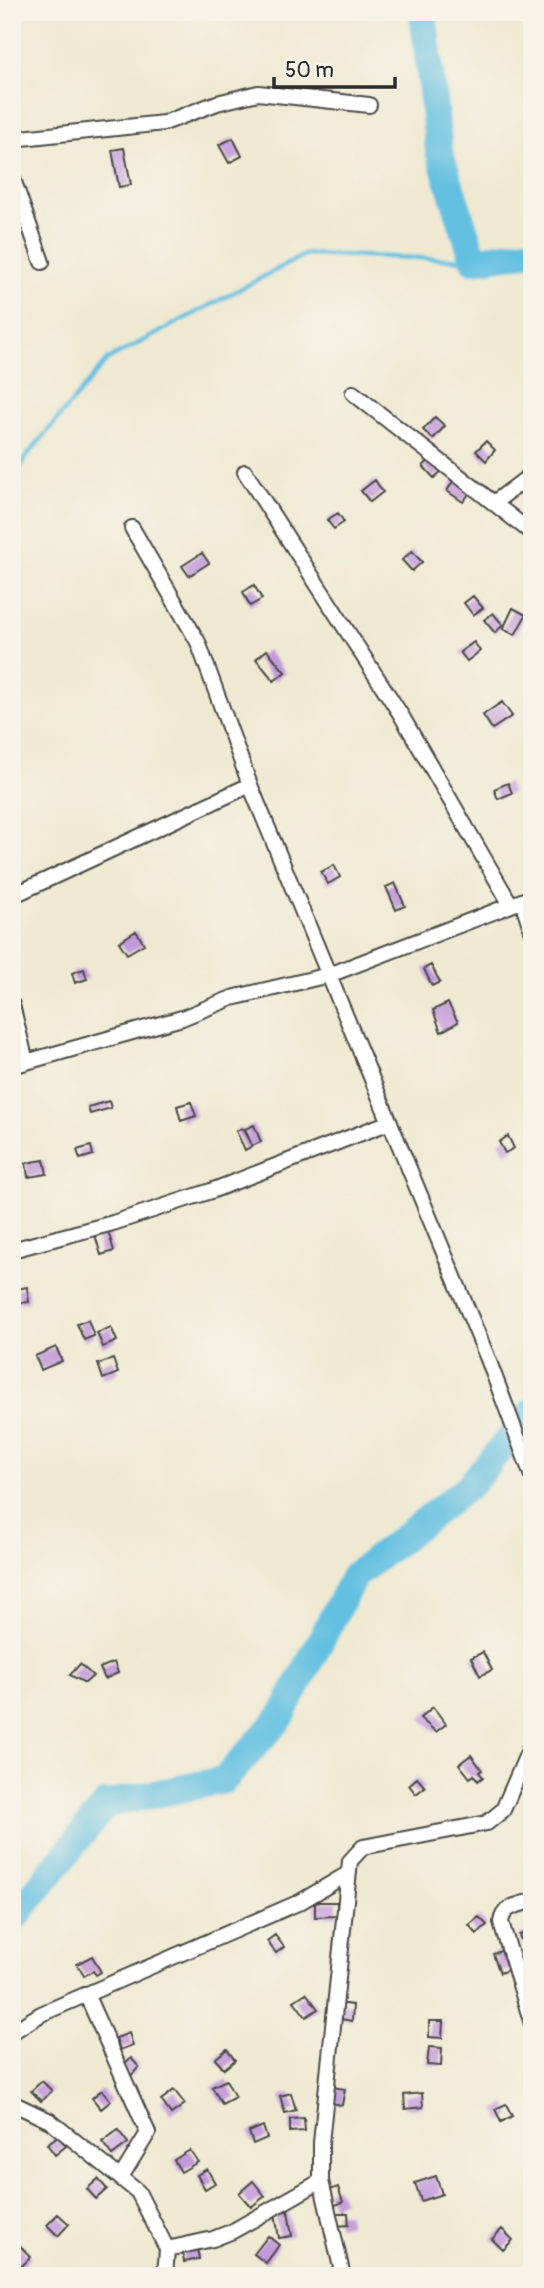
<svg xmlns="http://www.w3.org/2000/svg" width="544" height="2288" viewBox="0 0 544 2288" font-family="Pangolin,sans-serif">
<rect width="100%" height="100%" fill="#f7f3e8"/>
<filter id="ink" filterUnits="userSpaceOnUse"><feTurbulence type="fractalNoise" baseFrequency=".0143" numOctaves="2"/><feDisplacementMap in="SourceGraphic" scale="14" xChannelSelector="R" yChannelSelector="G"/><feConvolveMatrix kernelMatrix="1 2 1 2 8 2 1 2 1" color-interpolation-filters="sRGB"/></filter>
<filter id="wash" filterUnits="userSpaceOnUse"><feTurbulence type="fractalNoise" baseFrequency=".00686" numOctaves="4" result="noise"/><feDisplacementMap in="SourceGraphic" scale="28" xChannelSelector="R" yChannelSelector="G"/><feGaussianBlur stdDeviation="1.57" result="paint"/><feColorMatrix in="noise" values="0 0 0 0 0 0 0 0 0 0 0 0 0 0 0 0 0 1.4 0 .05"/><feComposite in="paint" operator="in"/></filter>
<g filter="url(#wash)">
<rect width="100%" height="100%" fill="#efe9d2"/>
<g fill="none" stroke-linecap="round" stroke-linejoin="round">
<path stroke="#63c0e1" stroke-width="4.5" d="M12,483l14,-26 81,-97 199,-106 168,6"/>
<path stroke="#63c0e1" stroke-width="28" d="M423,12l16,139 35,109 58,-9
M12,1921l94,-117 118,-24 57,-63 73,-141 115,-90 63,-74"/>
</g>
<g id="blocks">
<path fill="#c299da" d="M233,138l9,18 -13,7 -10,-18z
M124,148l7,37 -12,2 -7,-37z
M435,417l10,9 -12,13 -10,-9z
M486,441l9,9 -9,11 -10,-10z
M433,457l11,12 -10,9 -11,-12z
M455,478l17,12 -9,12 -16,-11z
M375,480l8,12 -13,10 -9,-11z
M338,513l6,9 -10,7 -7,-9z
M412,551l10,11 -10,9 -10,-11z
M202,553l7,10 -20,13 -7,-10z
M254,585l8,14 -12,7 -7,-14z
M473,596l10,12 -10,7 -9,-12z
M513,608l13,7 -11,20 -12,-6z
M493,613l10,12 -8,8 -11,-13z
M474,642l6,9 -13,10 -7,-9z
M267,650l18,22 -11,9 -18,-22z
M502,702l10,14 -20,13 -9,-14z
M508,783l4,10 -14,6 -4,-10z
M334,865l6,12 -12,7 -7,-12z
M395,883l10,23 -9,4 -10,-23z
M136,931l8,13 -17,10 -8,-12z
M431,965l9,17 -8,4 -8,-17z
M84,969l3,10 -12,4 -3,-10z
M448,1003l10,19 -17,10 -8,-22z
M109,1101l2,7 -21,6 -2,-7z
M191,1102l5,14 -15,5 -4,-15z
M254,1125l7,17 -9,4 -7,-17z
M242,1128l10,18 -7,4 -9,-19z
M508,1136l6,12 -9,5 -6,-11z
M91,1146l2,9 -13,4 -3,-9z
M44,1160l3,14 -19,3 -2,-14z
M108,1231l6,20 -13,4 -6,-20z
M27,1287l2,15 -10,1 -2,-14z
M88,1320l6,16 -10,4 -7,-16z
M111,1327l6,14 -14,6 -6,-14z
M56,1347l6,14 -21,9 -6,-14z
M113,1359l5,14 -15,6 -5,-15z
M483,1652l9,18 -12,6 -9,-18z
M114,1662l4,11 -13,6 -5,-11z
M80,1664l13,12 -8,7 -15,-8z
M433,1707l13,17 -10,8 -16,-14z
M471,1755l11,15 -3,2 4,5 -5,4 -4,-6 -4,3 -11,-14z
M417,1778l8,9 -9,7 -7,-9z
M315,1902h22v14l-22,1z
M479,1917l8,8 -10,9 -8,-9z
M532,1930v12l-9,3 -4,-10z
M275,1935l9,12 -8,6 -9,-12z
M506,1949l7,19 -13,5 -7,-19z
M92,1956l9,16 -5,3 -3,-4 -9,5 -7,-12z
M306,1993l12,16 -12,8 -12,-16z
M337,2003l16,2 -1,16 -17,-3z
M429,2021h14l-1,17 -13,-1z
M129,2033l4,12 -13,5 -4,-12z
M429,2047l13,1 -1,18 -14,-1z
M227,2049l8,11 -11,9 -9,-10z
M131,2058l8,9 -9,10 -9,-11z
M226,2080l9,17 -13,7 -10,-17z
M42,2081l10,10 -11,10 -10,-10z
M332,2087l13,2 -3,16 -12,-2z
M102,2090l9,11 -10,8 -9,-11z
M174,2090l11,14 -14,10 -10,-14z
M291,2093l5,17 -11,3 -5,-17z
M422,2093l1,14 -18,2 -1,-14z
M506,2104l6,12 -11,6 -6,-13z
M304,2118l1,13 -15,1v-13z
M263,2126l4,12 -14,6 -4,-12z
M118,2130l10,13 -16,12 -10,-13z
M58,2136l8,10 -11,9 -8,-11z
M190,2150l8,12 -17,10 -7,-12z
M207,2169l8,14 -10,6 -8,-14z
M436,2176l6,18 -21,7 -6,-18z
M98,2179l9,10 -11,10 -9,-10z
M253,2181l12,15 -14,11 -12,-14z
M338,2187l5,15 -10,4 -6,-15z
M288,2211l4,25 -13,2 -4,-25z
M336,2213h12l1,12 -12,1z
M58,2214l11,10 -11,12 -11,-11z
M502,2229l11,11 -10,10 -11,-11z
M268,2236l11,9 -13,18 -12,-9z
M20,2246l11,11 -11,11 -8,-8v-6z
M197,2248l2,11 -15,3 -2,-12z"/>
</g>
</g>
<g filter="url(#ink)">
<use href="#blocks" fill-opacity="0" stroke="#484844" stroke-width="2"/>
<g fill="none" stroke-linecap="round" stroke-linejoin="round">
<g stroke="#484844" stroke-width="18">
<path id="street" d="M12,139l152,-16 53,-20 41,-10 111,12
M12,176l30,86
M353,393l179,140
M245,472l156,243 110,190
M495,502l37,-28
M132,528l66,114 52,143 238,574 44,117
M12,896l238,-111
M522,901l10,30
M12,1005l14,57
M12,1066l170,-48 50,-20 97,-23 203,-78
M12,1250l101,-27 98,-32 179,-69
M532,1901c-14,4 -29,5 -31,21l31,102
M87,1996l61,137 -27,44
M12,2032l29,-18 259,-112 49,-29
M12,2103l38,18 88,71 29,57 -2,27
M167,2249l46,-10 20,-8 88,-50
M343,2276l-22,-95v-38l29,-282 13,-14 124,-24 16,-13 29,-67"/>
</g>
<use href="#street" stroke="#fff" stroke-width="14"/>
</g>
</g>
<rect width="544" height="2288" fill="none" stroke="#f7f3e8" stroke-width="42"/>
<path d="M274 77v10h121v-10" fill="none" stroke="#2b2b2b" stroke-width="3.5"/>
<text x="285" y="77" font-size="21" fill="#2b2b2b" stroke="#f7f3e8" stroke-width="5" paint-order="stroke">50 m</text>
</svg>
